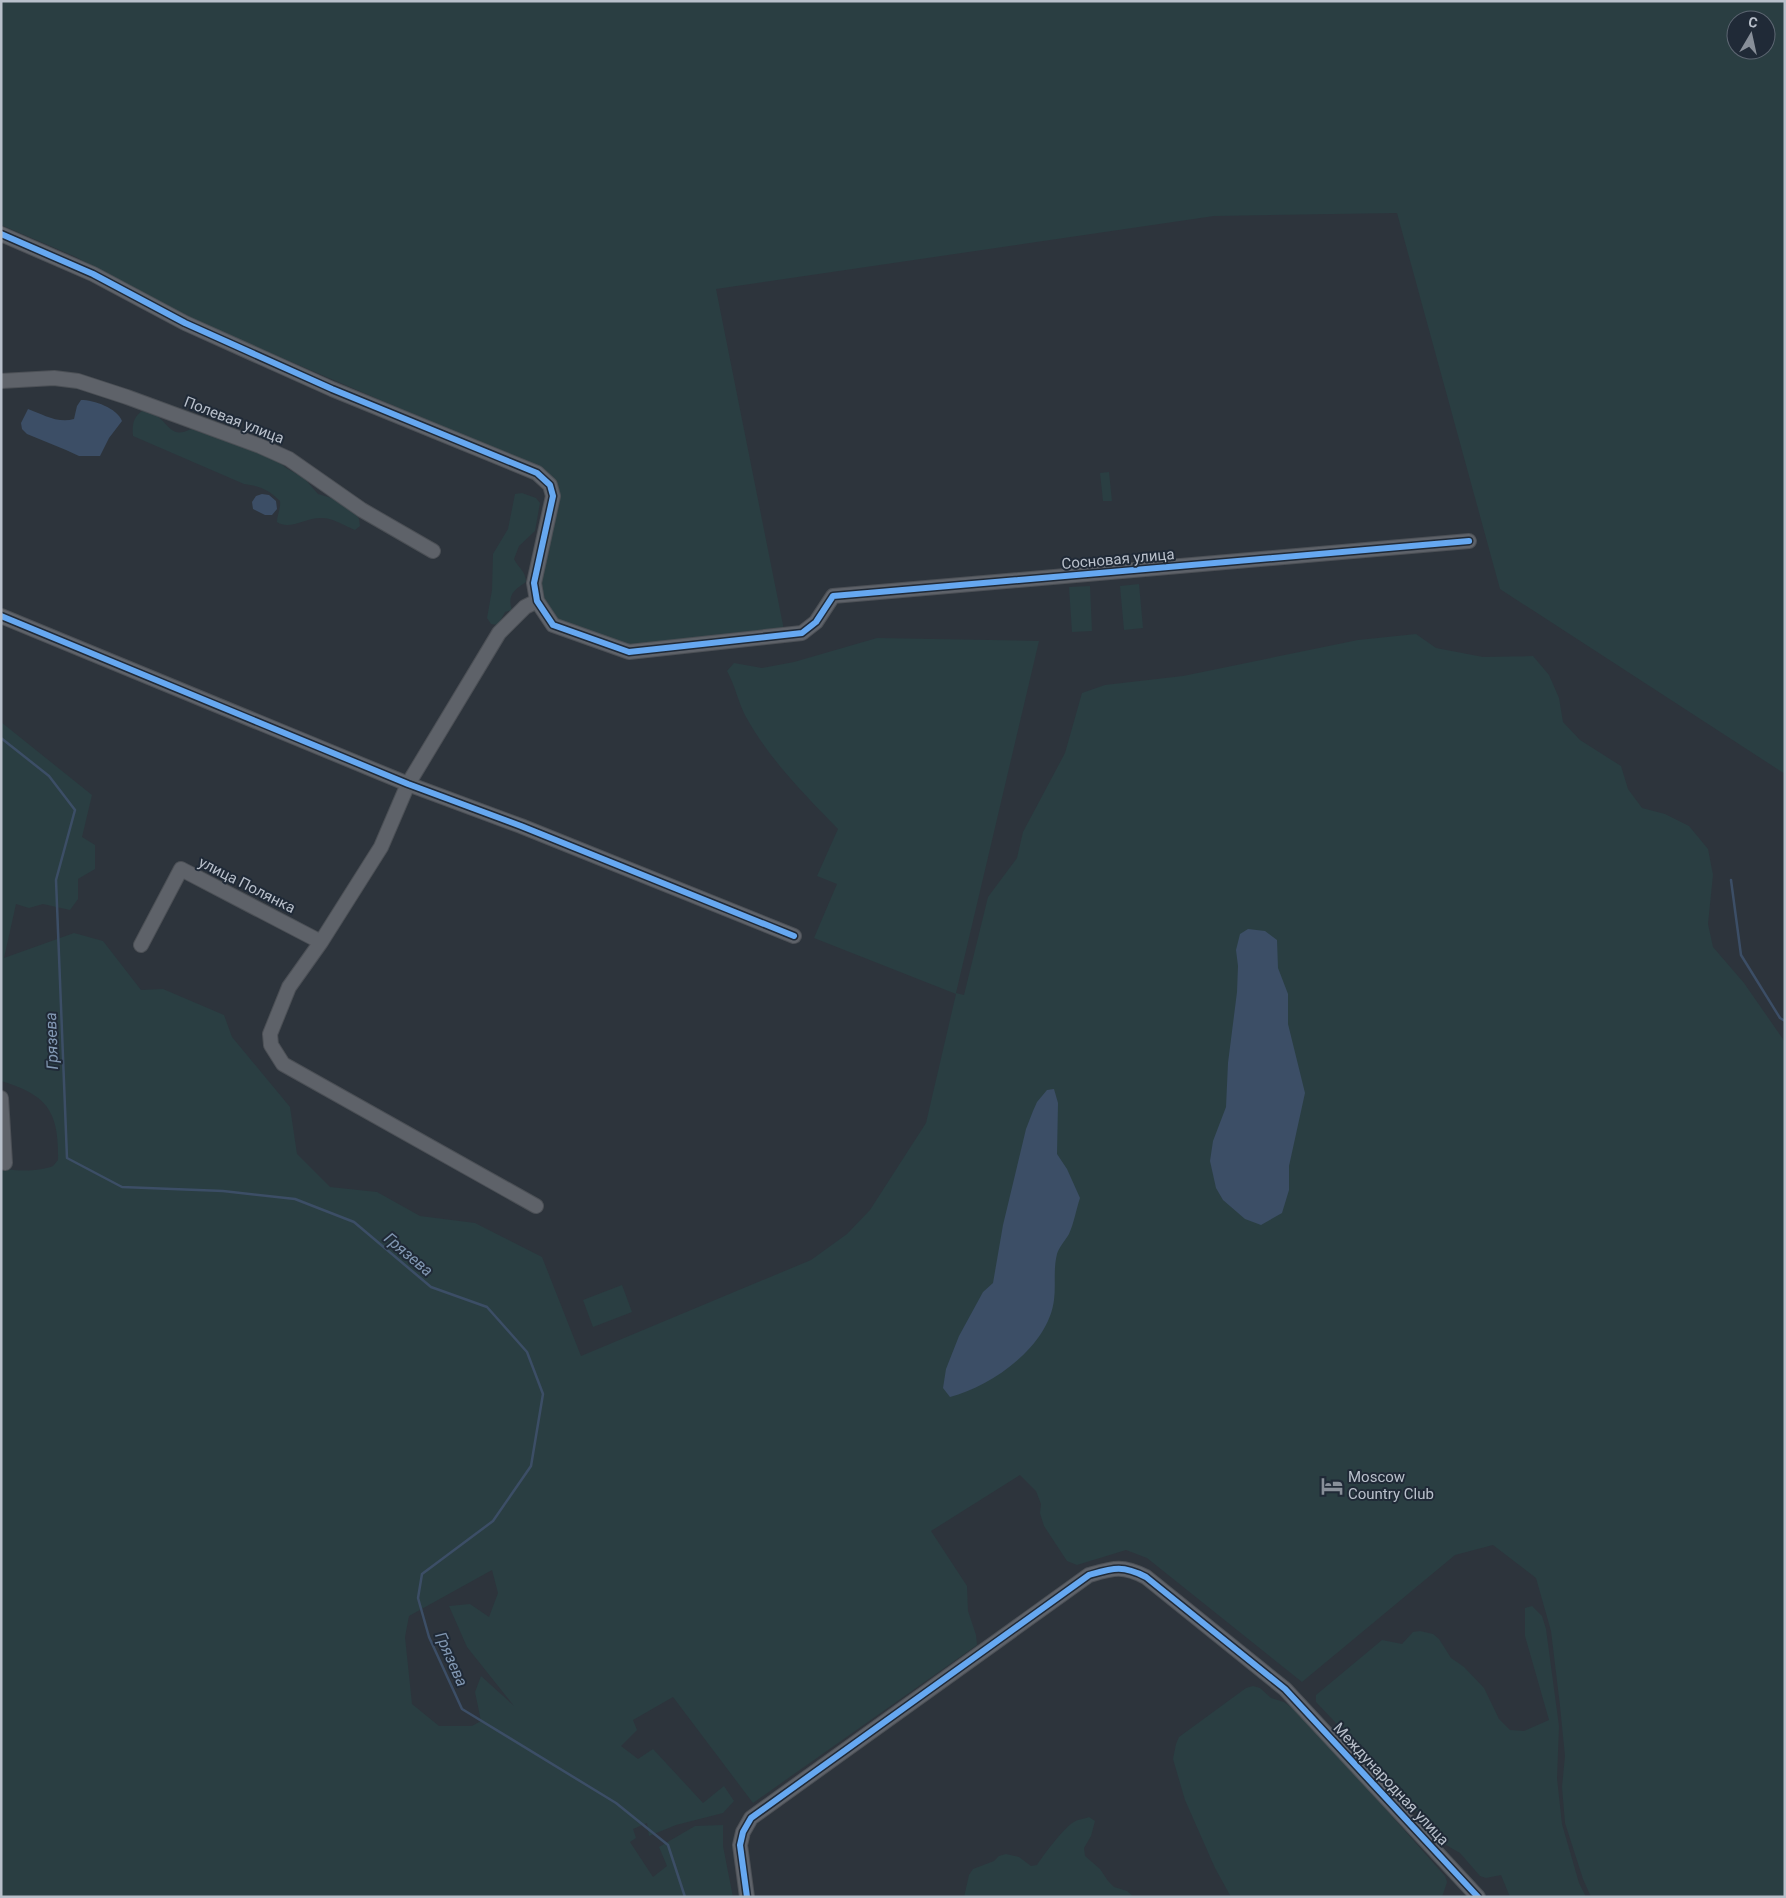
<svg xmlns="http://www.w3.org/2000/svg" width="1786" height="1898" viewBox="0 0 1786 1898" font-family="Roboto,sans-serif">
<rect width="100%" height="100%" fill="#2d343c"/>
<path fill="#2a3e42" fill-rule="evenodd" d="M1,1h1784v773l-285,-185 -103,-376 -183,3 -498,73 68,341 -154,16 -76,-28 -13,-18 -1,-19 19,-77v-14l-15,-20 -325,-139 -63,-30 -80,-44 -75,-32zM1736,20h30v30h-30z
M142,411c5,1 11,2 15,5 13,9 14,23 34,13l14,5 7,-1 63,25 11,10 18,10 14,16 20,6 17,13 4,6 1,7 -5,4c-10,-4 -22,-12 -33,-12 -16,-1 -32,13 -45,4 0,-8 4,-13 3,-21 -11,-11 -20,-15 -36,-17l-111,-48c-1,-10 0,-19 9,-25z
M1109,472l3,29h-9l-3,-28z
M522,493l14,5 4,5 -5,28 -16,15 -5,13c4,9 12,12 12,23 -12,8 -19,13 -14,28l-7,2 -7,13 -7,-1 -4,-6 5,-28 1,-36 15,-25 7,-35z
M1139,584l4,44 -19,2 -4,-44z
M1090,586l2,45 -20,1 -3,-45z
M1416,634l20,14 47,9 50,-1 16,19 10,23 4,24 17,18 41,26 7,23 14,19 23,6 24,12 19,23 5,26 -5,49 5,23 31,36 41,59v855h-194l-8,-18 -18,-56 -3,-36 3,-31 -5,-50 -9,-75 -15,-53 -43,-33 -38,10 -153,127 -155,-124 -21,-8 -49,15 -10,-4 -23,-35 -4,-13 1,-9 -5,-13 -16,-16 -89,56 36,55 1,25 8,24 1,10 -224,158 -80,-106 -40,23 4,10 -16,16 17,13 15,-10 50,54 21,-17 10,15 -11,12 -47,12 -27,11 -2,-13 -14,6 3,9 -6,4 23,35 14,-11 -8,-19 36,-21 28,-1v21l10,51h-732v-731c9,7 42,5 52,0 2,-2 3,-4 5,-6 1,-48 -10,-65 -57,-79v-359l91,73 -10,42 13,8v24l-17,10v20l-8,11 -27,-6 -14,4 -13,-4 -12,54 70,-25 29,8 38,49 22,-1 61,26 8,22 58,70 7,47 33,33 47,5 43,24 55,7 67,34 39,99 230,-96 36,-26 23,-24 56,-87 30,-129 -142,-56 23,-54 -20,-8 21,-47c-34,-35 -68,-69 -92,-112 -8,-15 -11,-32 -19,-46l7,-8 28,5 32,-6 83,-24 162,3 -83,352 8,2 24,-98 29,-39 6,-26 42,-79 17,-60 23,-8 78,-9 175,-36zM492,1570l6,23 -9,24 -19,-13 -21,2 18,41 47,59 -33,-30 -6,16 6,29 -9,5h-33l-27,-22 -7,-67 4,-21z
M622,1285l10,27 -39,15 -10,-27z
M1532,1606l10,10 4,13 13,97 -2,52 5,46 17,59 7,14h-76l-9,-22 -15,3 -6,-2 -20,-23 -14,-8 -74,-84 -56,-59v-7l66,-55 20,4 11,-12 7,-1 13,3 6,5 12,19 13,9 20,21 15,31 11,11 14,1 25,-11 -24,-84v-28z
M1253,1686l7,2 11,10 13,4 18,13 143,161 2,6 -5,15h-211l-16,-29 -30,-68 -12,-41 3,-15 3,-7 67,-49z
M1089,1817l6,4 -4,15 -7,12 1,8 15,13 8,12 6,6 13,4 7,6h-170l5,-22 4,-6 21,-8 5,-5 7,-2 13,3 12,9 6,-1c6,-9 28,-39 37,-43 4,-3 10,-3 15,-5z"/>
<path fill="#3c4e66" d="M81,400c13,0 36,8 41,21l-13,17 -9,18h-21l-13,-6 -39,-16 -5,-5 -1,-6 7,-14c14,5 30,15 46,10l3,-13z
M262,494l7,1 7,6 1,8 -5,6h-7l-12,-6 -1,-7 4,-6z
M1248,929l17,2 12,9 1,28 10,26v30l17,69 -16,73v24l-7,23 -21,12 -16,-6 -22,-19 -7,-12 -6,-27 3,-20 13,-34 2,-44 9,-71 1,-26 -2,-16 4,-16z
M1054,1089l4,14 -1,51 10,15 13,29c-4,12 -6,25 -11,36 -4,7 -10,13 -12,20 -4,16 -1,31 -3,46 -6,47 -62,86 -104,97l-7,-9 3,-19 13,-33 24,-44 10,-9 10,-58 23,-96 7,-18 4,-9 10,-12z"/>
<g fill="none" stroke-linecap="round" stroke-linejoin="round">
<path stroke="#3c4e66" stroke-width="2.5" d="M1,738l48,38 26,34 -19,70 11,278 55,29 101,4 72,8 59,23 77,65 56,20 40,45 16,42 -12,72 -38,55 -71,53 -4,24 11,39 33,72 154,94 52,42 17,52
M1731,880l10,75 39,63 5,3"/>
<g stroke="#4c5056" stroke-width="16">
<path id="minor" d="M1,234l92,40 92,49 147,66 205,84 13,12 3,11 -19,87 3,18 16,24 76,27 173,-19 14,-11 17,-26 636,-55
M1,381l53,-3 24,3 49,16 133,49 29,13 73,51 71,41
M1,616l407,168 113,42 273,110
M141,945l40,-76 140,73
M1,1098l4,65
M536,1206l-253,-142 -12,-19 -1,-11 19,-47 32,-45 60,-95 27,-63 91,-151 26,-26 12,-6
M747,1897l-7,-52 3,-13 8,-14 338,-243c25,-7 33,-10 57,2l139,112 193,208"/>
</g>
<use href="#minor" stroke="#5e6269" stroke-width="14"/>
<g stroke="#202a37" stroke-width="9">
<path id="cycleway" d="M1,234l92,40 92,49 147,66 205,84 13,12 3,11 -19,87 3,18 16,24 76,27 173,-19 14,-11 17,-26 636,-55
M1,616l407,168 113,42 273,110
M747,1897l-7,-52 3,-13 8,-14 338,-243c25,-7 33,-10 57,2l139,112 193,208"/>
</g>
<use href="#cycleway" stroke="#66a8f1" stroke-width="6"/>
</g>
<defs>
<g id="hotel-bare" transform="scale(1.725)"><path d="M-6-4.5h1.5V1H6V5H4.5V3h-9V5H-6ZM-4 0a1.8 1.8 0 1 1 3.6 0ZM.5 0V-2.5h3Q6-2.5 6 0Z" fill="#888f99" stroke="#202a37" stroke-width="2.5" paint-order="stroke"/></g>
</defs>
<g fill-rule="evenodd">
<use href="#hotel-bare" x="1332" y="1486"/>
</g>
<g text-anchor="middle" stroke-width="4" stroke-linejoin="round" paint-order="stroke">
<g font-size="15" fill="#b9c0cb" stroke="#202a37">
<text transform="translate(234 420) rotate(21)" y="5">Полевая улица</text>
<text transform="translate(1118 559) rotate(-5)" y="5">Сосновая улица</text>
<text transform="translate(247 885) rotate(27)" y="5">улица Полянка</text>
<text transform="translate(1391 1784) rotate(47)" y="5">Международная улица</text>
</g>
<g font-size="15" fill="#b9c0cb" stroke="#202a37" text-anchor="start">
<text x="1348" y="1482">Moscow<tspan x="1348" dy="17">Country Club</tspan></text>
</g>
<g font-size="16" font-style="italic" fill="#8197b2" stroke="#202a37">
<text transform="translate(51 1041) rotate(-92)" y="6">Грязева</text>
<text transform="translate(409 1254) rotate(40)" y="6">Грязева</text>
<text transform="translate(452 1659) rotate(66)" y="6">Грязева</text>
</g>
</g>
<rect width="1786" height="1898" fill="none" stroke="#b9c0cb" stroke-width="5"/>
<g transform="translate(1751 35) rotate(9)"><circle r="24" fill="#202a37" stroke="#5d6672"/>
<path d="M0-4L9 19L0 12L-9 19Z" fill="#888f99"/>
<text y="-8" font-size="14" font-weight="bold" text-anchor="middle" fill="#b9c0cb">С</text>
</g>
</svg>
